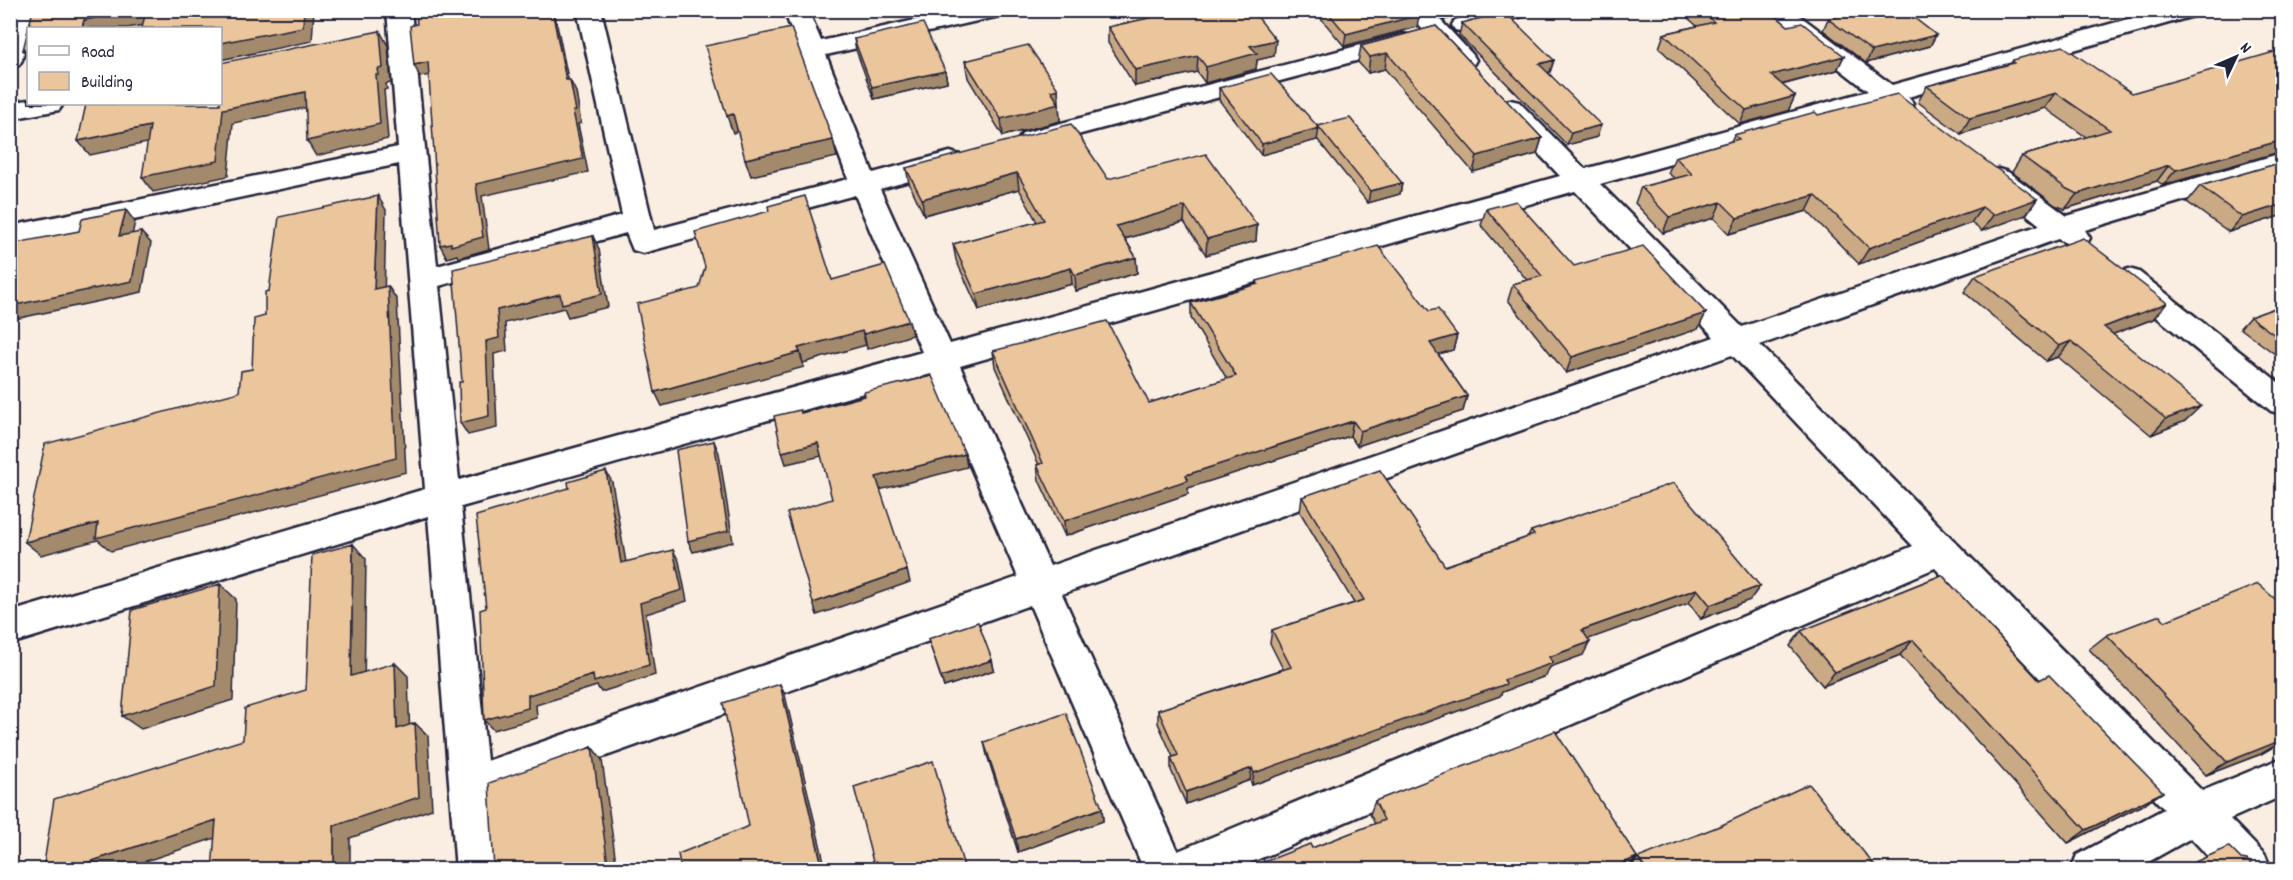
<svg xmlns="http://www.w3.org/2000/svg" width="2293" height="880" viewBox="0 0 2293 880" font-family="Dekko,sans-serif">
<rect width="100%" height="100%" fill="#fff"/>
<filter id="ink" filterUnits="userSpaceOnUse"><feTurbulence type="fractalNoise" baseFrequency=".0167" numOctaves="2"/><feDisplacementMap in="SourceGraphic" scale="12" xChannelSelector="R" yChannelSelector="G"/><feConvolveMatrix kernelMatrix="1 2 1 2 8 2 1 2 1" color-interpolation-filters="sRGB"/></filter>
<g filter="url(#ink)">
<path fill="#f9eee1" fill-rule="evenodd" d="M11,11h2271v858h-2271zM28,28h192v76h-192z"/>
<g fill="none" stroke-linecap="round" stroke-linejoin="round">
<g stroke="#22223b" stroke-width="5">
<path id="minor" d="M10,10h24l-12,50 -3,5 -9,2z
M387,10h24l26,256 185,-51 -45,-205h24l53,220 194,-51 -64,-169h24l13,31 139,-31h47l-4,5 -8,2 -169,38 47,118 77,-21 10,3 4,6 -4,6 -80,22 70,155 610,-168 -59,-62 -4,-6 4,-6 9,-2 9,2 66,67 283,-78 -104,-81h28l100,75 268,-75h41l-4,5 -289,82 5,6 -4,6 -9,2 -16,-7 -284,80 142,143 298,-102 -52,-41 -4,-6 4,-6 10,-3 10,3 59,44 215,-63v18l-197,59 5,8 -4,7 -10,3 -18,-9 -298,106 442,446 80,-33v38l-52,23 35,36 6,15h-50l-30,-32 -57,32h-63l6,-15 87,-46 -229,-241 -701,302h-90l-114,-265 -539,192 7,73h-42l-28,-354 -418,128v-32l415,-123 -26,-325 -389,82v-20l388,-79zM1575,191l139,146 -664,229 -90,-200zM855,195l67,157 -463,128 -20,-194 187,-53 7,17 10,3zM1732,355l181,191 -735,305 -116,-257zM931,374l87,203 -531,184 -26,-254z
M1405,10h26l42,45 3,5 -3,5 -9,2 -9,-2z
M1489,10h41l-4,5 -62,17 -9,-2 -3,-5 3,-5z
M1403,34l9,2 3,5 -3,5 -380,101 -9,-2 -4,-6 4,-6z
M28,100v4h35l-4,6 -49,9v-16z
M2129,269l10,3 143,113v29l-11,-3 -152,-125 -5,-7 5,-7z"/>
</g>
<use href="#minor" fill="#fff" fill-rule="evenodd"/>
</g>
<path fill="#caa985" stroke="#22223b" stroke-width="1.5" d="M1159,10h93l22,46 -17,4 -1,9 -51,14 -8,-11 -62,14 -27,-43v-16l55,-12z
M1314,10h101l2,17 -73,19z
M1434,10h44l-34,10z
M1679,10h90l19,16 56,30 -7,14 -55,15 13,11 -7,15 -48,13 -81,-76 5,-14 33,-8z
M1828,19l108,16 -6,11 -64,17 -43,-33z
M1462,23l92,37 -4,12h-2l49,65 -30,8 -108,-110z
M1436,26l106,112 -5,16 -64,18 -88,-103 -17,4 -10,-11 3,-16z
M854,39l91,32 2,11 -73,17 -18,-49z
M2283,51v100l-120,34 -6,-4 -92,28 -10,-4 -43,-33 10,-16 64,-19 -41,-29 -84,26 -43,-32 9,-16 84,-23 2,-3 119,33z
M965,61l93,28 2,32 -57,15 -35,-58z
M1219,88l99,40v-2l84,57 -2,11 -32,9 -51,-64v1l-56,15 -42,-55z
M1818,115l219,84 -11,16 -44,16 -11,-8 -112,41 -52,-53 -78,23 -15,-16 -51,15 -28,-30 6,-16 33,-9 -6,-5 7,-16 56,-16 3,-6z
M2283,162v53l-54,17 -42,-30 13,-16z
M906,168l202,11 149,46 -1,16 -50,14 -22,-33 -59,17 11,18 1,16 -61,18 -4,-7 -93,26 -23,-50 -3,-16 84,-22 -18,-33 -95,26 -15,-32z
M1486,209l88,57 132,47 -8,16 -132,44 -58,-73 5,-16 14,-4 -46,-55z
M1975,276l192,27 -14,16 -40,15 72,87 -34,14 -93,-78 -12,4 -82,-69z
M1257,281l172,30 28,24 -4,15 -15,4 29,42 -4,15 -106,35 -7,-10 -162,52v6l-123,42 -26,-56 -2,-15h2l-44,-98 -2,-16 156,52 78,-24 -36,-61v-15l65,-19z
M2283,305v55l-43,-32 10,-11z
M1302,497l143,69 83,-29 3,-6 229,55 -10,14 -49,19 -12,-16 -101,36 -5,16 -33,12 -4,9 -44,16 -2,4 -248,89 -2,-5 -64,24 -15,-34v-12l2,-1 -15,-34v-13l125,-41 -13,-26 2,-13 82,-27 -54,-91z
M1942,575l97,105 124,112 -19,12 -76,39 -168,-188 -77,31 -33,-40 11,-15z
M2283,606v135l-22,13 -55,21 -117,-126 18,-14 58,-14z
M928,639l64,21 2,10 -50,17z
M984,742l118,66 1,13 -85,31 -31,-97z
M1375,801l262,56 -11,13h-389l75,-22 63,-24 -5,-10z
M1638,858l240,12h-247l-1,-2z"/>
<path fill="#a48a6c" stroke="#22223b" stroke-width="1.5" d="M135,10h13l9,13 -30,5h-45l2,-8z
M304,10h10l-2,31 -92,19v-17z
M552,10h2l17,83 -5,-13z
M926,10h15l-15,4z
M1446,10h32l-34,10z
M1419,15l-2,12 -73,19 2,-12z
M380,31l8,15 3,37 -5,1 1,5 -3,1 4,49 -72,17 -9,-15 69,-66 2,-6z
M1936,35l-6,11 -64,17 6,-12z
M1276,40l-2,16 -17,4 -1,9 -51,14 1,-16 44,-21z
M28,49v8l-5,-7z
M1387,53l-2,16 -17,4 2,-16z
M1198,56l-1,16 -62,14v-16z
M1844,56l-7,14 -73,19 7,-14z
M1554,60l-4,12 -14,3 3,-11z
M428,62l7,12 -15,3 -6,-12z
M945,71l2,11 -73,17 -2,-12z
M570,80l6,12 5,31 -3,1 10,48 -106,24 7,53 -31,9 -1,-3 -10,3 -7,-13 36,-61 97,-73z
M1058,89l2,32 -57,15 -2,-17 50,-28z
M305,92l9,14 -81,17 -5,53 -75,16 -11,-15 81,-68z
M2056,93l-11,15 -84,26 9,-16z
M1795,96l-7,15 -48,13 6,-14z
M733,114l5,17 -5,2 -6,-17z
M1601,125l-4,12 -30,8 4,-12z
M150,126l11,14 -71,15 -12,-14z
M1319,128l-2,12 -56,15 1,-11z
M1542,138l-5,16 -64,18 4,-16z
M833,140l4,17 -86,19 -6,-17z
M2283,140v11l-120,34 13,-15z
M2169,165l-12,16 -92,28 12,-15z
M1017,173l2,16 -95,26 -2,-16z
M1402,183l-2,11 -32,9 2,-12z
M1815,195l-8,16 -78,23 8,-16z
M378,196l8,14 -2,93 -10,-14z
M2037,199l-11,16 -44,16 11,-16z
M1721,202l-7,16 -51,15 6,-16z
M2283,204v11l-54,17 13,-15z
M1185,206l-1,16 -67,19 -1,-15z
M1982,207l-11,16 -112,41 10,-16z
M126,210l9,12 -6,26 -10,-12z
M1257,225l-1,16 -50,14 1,-16z
M141,232l10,11 -9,49 -132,28v-14z
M593,236l6,13 9,58 -40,10 -4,-9 -59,15 2,28 -13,3 3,74 -29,7 -8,-12 37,-113 63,-16z
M1136,257l1,16 -61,18 -1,-16z
M1071,268l1,16 -93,26 -3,-16z
M388,286l9,14 9,172 -295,79 -13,-11 -57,15 -16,-13 73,-19z
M2167,303l-14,16 -63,24 14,-16z
M1706,313l-8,16 -132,44 6,-16z
M909,321l3,14 -45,14 -3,-15z
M862,331l4,14 -63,18 -5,-15z
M1457,335l-4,15 -27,8 4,-15z
M2071,341l-13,16 -12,4 13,-15z
M800,352l4,15 -142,39 -7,-14z
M1467,396l-4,15 -106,35 3,-15z
M2201,406l-16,15 -34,14 15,-16z
M1353,421l-3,15 -162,52v6l-123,42 -1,-15 122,-46z
M714,441l5,12 14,89 -40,10 -5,-11z
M818,443l4,13 -36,8 -4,-12z
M965,454l2,13 -88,23 -3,-13z
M606,471l6,11 16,92 -7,-11z
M353,544l13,15 -2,131 -13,-14z
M673,550l6,11 8,40 -41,13 9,61 -54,17 -4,-6 -61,19 1,13 -44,12 -9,-10 44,-25 65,-20 47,-72z
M907,570l3,12 -93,33 -4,-12z
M220,584l16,15 -3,101 -92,29 -19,-13z
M1760,586l-10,14 -49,19 9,-14z
M1697,589l-8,14 -114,41 7,-14z
M1913,640l-13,15 -77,31 12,-14z
M1590,642l-7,13 -33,12 -4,9 -44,16 -2,4 -248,89 2,-12 250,-93 45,-23z
M992,660l2,10 -50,17 -3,-10z
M395,663l13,13 2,66 -13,-13z
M780,684l5,11 41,175h-3z
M415,723l13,13 4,73 -82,29v32h-16v-44z
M2283,737v4l-22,13 -55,21 21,-13z
M592,747l10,13 15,110h-22z
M1252,768l-2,12 -64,24v-12z
M2163,792l-19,12 -76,39 18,-13z
M1102,808l1,13 -85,31 -2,-13z
M216,820l17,12 -114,38h-54z
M1637,857l-11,13h-18z"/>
<path fill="#ebc59b" stroke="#22223b" stroke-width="1.5" d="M33,10h102l-51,10 -2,8h-54v21l-5,1z
M146,10h158l-1,17 -83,16v-15h-78z
M416,10h136l14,70h4l6,31h-3l10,48 -107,25 7,53 -32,9v-3l-11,2 -12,-183 -14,3 -4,-39 7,-2z
M1171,10h81l24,30 -26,6 7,7 -51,14 -8,-11 -63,14 -27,-43 64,-14z
M1326,10h89l4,5 -73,19z
M1701,10h68l19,16 14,-3 42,33 -73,19 24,21 -49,14 -82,-76 50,-12z
M1861,10h43l32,25 -64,16 -44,-32z
M1505,12l49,48 -15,4 62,61 -30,8 -109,-110z
M923,23l22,48 -73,16 -18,-48z
M1436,26l106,112 -65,18 -90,-103 -17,4 -9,-11z
M791,28l42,112 -88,19 -12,-45 -6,2 -22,-70z
M380,31l3,37 -5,1 1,6h-3l4,49 -73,17 -2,-49 -82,17 -5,52 -76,16 8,-51 -72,15 8,-37h134v-41z
M1028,45l30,44 -7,2 8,13 -58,15 -36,-58z
M2063,46l69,47 149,-43 2,1v89l-107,30 -7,-5 -92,29 -10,-5 -45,-33 88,-26 -54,-37 -86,25 -43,-32 87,-23 -1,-3z
M1271,74l48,54 -57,16 -43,-56z
M1897,94l140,105 -44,16 -11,-8 -113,41 -54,-53 -78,23 -16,-16 -52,15 -28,-30 51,-13 -17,-17 64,-18 -5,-4 81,-23 3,3z
M1350,118l52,65 -32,8 -52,-65z
M1071,124l37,55 98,-25 51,71 -50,14 -22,-33 -69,20 20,31 -61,18 -4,-7 -95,26 -23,-50 91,-24 -27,-47 -95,26 -16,-31z
M2283,162v42l-41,13 -42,-31z
M378,196l-4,93 14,-3 8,172 -300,80 2,-15 -73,19 20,-98 194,-52 2,-21 11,-2 2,-50 11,-3v-24l4,-1 10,-74z
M805,196l27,84 53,-15 24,56 -45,13 -2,-3 -64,17 2,4 -145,40 -18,-88 62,-16 6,-21 -10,-35 74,-21 -1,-5z
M1516,201l58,65 69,-20 63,67 -134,44 -59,-73 29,-8 -56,-67z
M126,210l-7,26 22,-4 -9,49 -122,25v-62l69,-13 3,-12z
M593,236l9,58 -40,10 -2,-10 -63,16 2,28 -13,3 3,75 -29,7 -1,-41h3l-9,-113z
M2083,238l84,65 -63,24 97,79 -35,13 -95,-78 -12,5 -84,-70z
M1378,246l51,65 9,-2 19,26 -27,8 37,53 -107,35 -7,-10 -167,54 2,5 -124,41 -27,-56 6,-2 -50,-112 114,-30 42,82 87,-27 -45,-73 67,-19 -1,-3z
M2283,305v36l-33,-24z
M932,376l33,78 -89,23 31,93 -94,33 -26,-90 45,-14 -14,-56 -36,9 -8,-36 26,-6 1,3 64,-17 -1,-4z
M714,441l14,90 -40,10 -12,-91z
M1380,470l65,96 89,-31 -3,-4 143,-48 86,103 -50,19 -13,-16 -115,41 8,12 -41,15 4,6 -49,17 2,4 -252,89 -2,-5 -66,24 -15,-34 7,-3 -20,-45 133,-43 -19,-37 92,-30 -62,-103z
M606,471l15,92 52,-13 9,40 -42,13 9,62 -55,17 -1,-7 -65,20v13l-44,12 -4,-110 6,-2 -10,-92 93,-28 -1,-6z
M353,544l-2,132 44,-13 2,66 18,-6 4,74 -85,29v44h-122l4,-50 -151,50h-22l11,-71 189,-59 2,-32 61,-18 6,-135z
M1942,575l97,105 10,-5 114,117 -77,38 -173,-190 -78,32 -34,-41z
M220,584l-4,102 -94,30 10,-106z
M2258,584l25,22v131l-3,1 2,2 -55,22 -120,-127 53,-20 5,6z
M978,622l14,38 -51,17 -13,-38z
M780,684l43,186h-142l-3,-16 71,-28 -26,-123z
M1066,713l36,95 -86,31 -32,-97z
M1555,731l82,126 -29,13h-371l26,-12 1,4 46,-18 2,4 72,-28 -9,-19z
M592,747l16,118 -13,5h-101l-5,-87z
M933,761l32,109h-90l-21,-83z
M1809,784l69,86h-232l-8,-12 84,-33z
M2229,847l12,12 6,1 9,10h-79z"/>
</g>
<rect width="2293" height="880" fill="none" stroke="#fff" stroke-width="36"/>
<rect x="18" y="18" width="2257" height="844" fill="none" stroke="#22223b" stroke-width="2" filter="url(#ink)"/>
<rect x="27" y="27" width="195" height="78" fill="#ffffff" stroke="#a7a7b1" stroke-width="1.5"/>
<rect x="39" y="46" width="30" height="9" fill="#ffffff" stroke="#a7a7b1" stroke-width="1.5"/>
<text x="81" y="57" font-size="18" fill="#22223b">Road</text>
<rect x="39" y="72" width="30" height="18" fill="#ebc59b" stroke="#a7a7b1" stroke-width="1.5"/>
<text x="81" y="87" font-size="18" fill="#22223b">Building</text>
<g transform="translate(2236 57) rotate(46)" stroke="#ffffff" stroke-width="4.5" paint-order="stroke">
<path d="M0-4.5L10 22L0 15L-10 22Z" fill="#22223b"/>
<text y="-9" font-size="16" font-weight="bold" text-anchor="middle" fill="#22223b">N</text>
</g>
</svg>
